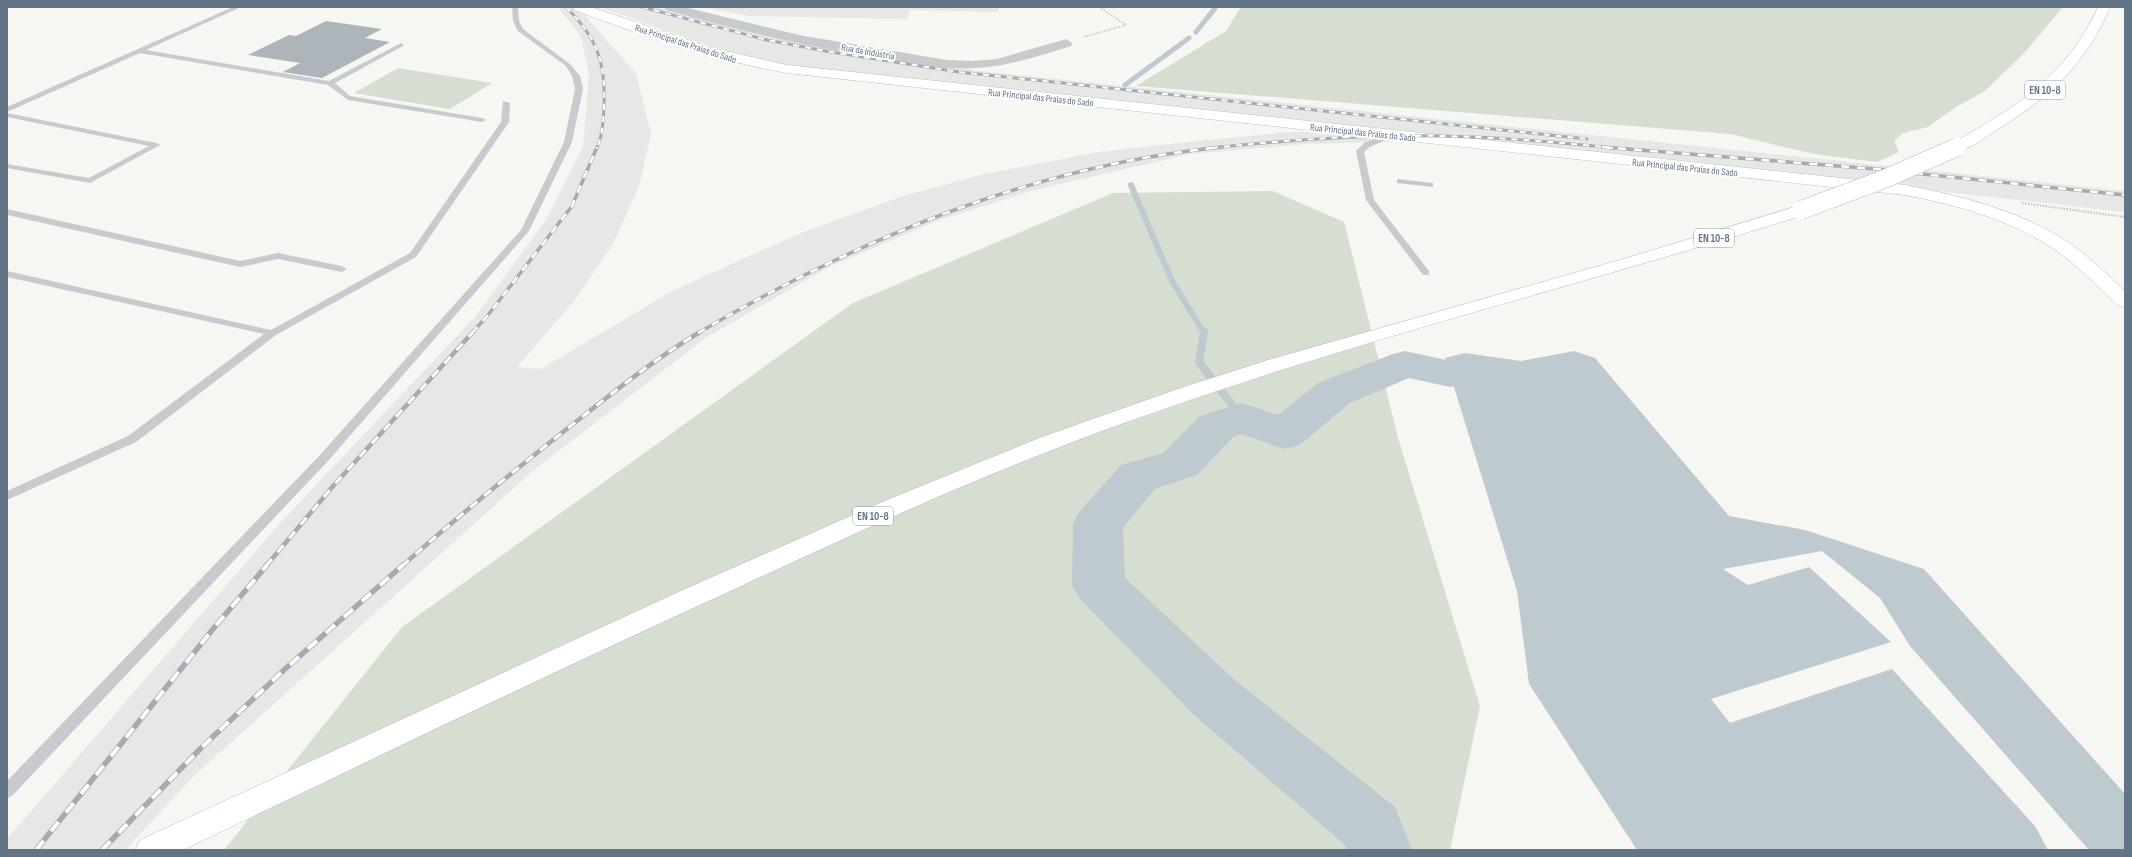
<svg xmlns="http://www.w3.org/2000/svg" width="2132" height="857" viewBox="0 0 2132 857" font-family="'Sofia Sans Condensed',sans-serif">
<rect width="100%" height="100%" fill="#f6f6f2"/>
<path fill="#e6e8e5" d="M558,7h19l59,66 15,61 -12,52 -26,58 -38,56 -58,67 24,2 133,-79 127,-57 102,-37 81,-22 115,-22 89,-10 102,-10h109l-622,-68 -53,-13 -125,-44h58l22,7 247,50 45,6 1154,121v21l-649,-73 -170,5 -116,10 -159,37 -94,30 -106,45 -124,71 -172,132 -340,306 -70,75h-118v-11l274,-317 194,-205 71,-97 37,-74 6,-71 -8,-39z
M703,7h296l-1,5 -88,-2 -3,9 -158,-3z"/>
<path fill="#d6ded2" d="M1241,7h822l-38,45 -40,39 -29,16 -28,20 -25,6 -9,8 5,11 -22,10 -63,-8 -84,-20 -594,-48 90,-55z
M398,68l94,15 -42,26 -96,-16z
M1273,191l71,31 55,219 81,265 -30,144h-1226l178,-223 451,-324 260,-110z"/>
<path fill="#bfcad0" d="M1397,179l36,4v4l-36,-4z
M1574,351l21,7 134,158 76,14 119,39 201,225v56h-36l-179,-204 -30,-48 -58,-47 -99,18 25,16 61,-18 82,75 -180,57 19,24 162,-54 143,157 13,24h-411l-108,-166 -12,-93 -72,-233 20,-5 56,8z"/>
<g fill="none" stroke-linecap="round" stroke-linejoin="round">
<path stroke="#bfcad0" stroke-width="5" d="M1196,32l20,-25
M1125,85l64,-47"/>
<path stroke="#bfcad0" stroke-width="6" d="M1131,185l41,96 32,52"/>
<path stroke="#bfcad0" stroke-width="8" d="M1204,332l-5,30 43,56"/>
<path fill="#bfcad0" fill-rule="evenodd" d="M1405,351l60,13 7,10 -7,10 -15,3 -41,-9 -59,25 -50,42 -16,4 -43,-15 -9,4 -35,37 -42,14 -32,39 2,50 111,103 159,126 17,43h-66l-1,-5 -151,-130 -114,-116 -8,-14 1,-61 7,-13 41,-46 42,-12 37,-37 26,-8 16,-5 36,12 40,-32 72,-28z"/>
</g>
<path fill="#adb5bb" d="M326,21l56,8 -17,9 25,4 -68,36 -39,-6 17,-9 -52,-8 41,-20 7,1z"/>
<g fill="none" stroke-linecap="round" stroke-linejoin="round">
<g stroke="#b9bec3" stroke-width="1">
<path id="secondary" d="M573,7h18l121,41 75,17 1118,120c56,11 113,25 161,56 22,14 40,33 59,50v16l-7,-2c-21,-19 -41,-40 -64,-56 -45,-30 -97,-44 -149,-54l-1118,-122c-74,-13 -143,-37 -213,-63z"/>
</g>
<g stroke="#b8bcc0" stroke-width="1">
<path id="primary" d="M2098,7h12c-25,60 -64,93 -118,126 -11,7 -26,20 -39,16l-2,-3 2,-3c64,-37 113,-66 145,-136z
M1801,205l6,1 3,4 -3,4c-231,73 -468,130 -697,214 -126,46 -249,102 -371,159 -186,85 -371,174 -556,263h-48l5,-10 543,-250 204,-90 155,-63 139,-49 87,-28 352,-100z"/>
</g>
<path stroke="#c0c2c4" stroke-width="1.5" stroke-dasharray="1.5 1.5" stroke-linecap="butt" d="M1084,37l42,-12 -27,-18"/>
<path stroke="#c0c2c4" stroke-width="2" stroke-dasharray="1.5 1.5" stroke-linecap="butt" d="M2022,203l103,14"/>
<path fill="#c8cbce" fill-rule="evenodd" d="M233,7h8l-95,43 183,31 72,-38 2,1v2l-68,37 15,13 132,22 4,2 -4,2 -134,-22 -20,-15 -188,-32 -133,59v-5z
M512,7h6l1,14 4,8 47,35 10,12 3,13 -11,53 -43,89 -202,231 -315,334 -5,2v-17l312,-325 202,-226 43,-88 11,-53 -3,-13 -6,-10 -48,-35 -5,-10z
M503,101l7,2 -1,19 -93,135 -140,78 -140,107 -129,58v-9l121,-55 136,-102 -257,-57v-6l264,59 139,-77 91,-131z
M7,113l149,30 4,2 -70,38 -83,-15v-4l82,14 60,-32 -142,-29z
M1387,134l7,2 -24,11 -6,5 10,48 55,71v4h-6l-57,-75 -10,-49 8,-8z
M7,209l233,52 38,-8 64,13 5,3 -5,3 -64,-13 -38,8 -233,-52z"/>
<path fill="#c8cbce" fill-rule="evenodd" d="M664,7h20l115,28 147,25 27,1 24,-2 69,-20 6,4 -1,3c-44,14 -79,25 -125,22 -94,-11 -189,-32 -280,-58z"/>
<use href="#secondary" fill="#fff" fill-rule="evenodd"/>
<use href="#primary" fill="#fff" fill-rule="evenodd"/>
<g stroke="#a5abb1" stroke-width="3">
<path id="rail-far3" d="M566,7c31,31 40,55 38,99 -1,16 -1,28 -7,42
M642,7l125,33 64,12 128,20 628,67
M1212,148c76,-8 152,-14 228,-12 58,1 115,6 173,12"/>
</g>
<g stroke="#a5abb1" stroke-width="3.5">
<path id="rail-far2" d="M1602,147l286,23
M1883,170l242,25
M472,333l16,-18 84,-109 25,-59
M698,333c162,-95 336,-167 524,-186"/>
</g>
<g stroke="#a5abb1" stroke-width="4.5">
<path id="rail-far1" d="M266,566l68,-81 139,-153
M402,566c59,-52 119,-101 180,-149 38,-30 76,-60 118,-85"/>
</g>
<g stroke="#a5abb1" stroke-width="5.5">
<path id="rail" d="M36,850l177,-221 54,-64
M102,850l99,-102 84,-79 118,-104"/>
</g>
<use href="#rail-far3" stroke="#fff" stroke-width="2" stroke-dasharray="6" stroke-linecap="butt"/>
<use href="#rail-far2" stroke="#fff" stroke-width="2.5" stroke-dasharray="8" stroke-linecap="butt"/>
<use href="#rail-far1" stroke="#fff" stroke-width="3" stroke-dasharray="9" stroke-linecap="butt"/>
<use href="#rail" stroke="#fff" stroke-width="4" stroke-dasharray="12" stroke-linecap="butt"/>
<g stroke="#b8bcc0" stroke-width="14" stroke-linecap="butt">
<path id="primary-bridge-far1" d="M1955,148l4,-2"/>
</g>
<g stroke="#b8bcc0" stroke-width="19" stroke-linecap="butt">
<path id="primary-bridge" d="M1801,210l81,-30 75,-33"/>
</g>
<use href="#primary-bridge-far1" stroke="#fff" stroke-width="14"/>
<use href="#primary-bridge" stroke="#fff" stroke-width="18"/>
</g>
<g text-anchor="middle" stroke-width="4" stroke-linejoin="round" paint-order="stroke">
<g font-size="10" fill="#627586" stroke="#fff">
<text transform="translate(686 43) rotate(18)" y="4">Rua Principal das Praias do Sado</text>
<text transform="translate(868 51) rotate(10)" y="4">Rua da Indústria</text>
<text transform="translate(1041 97) rotate(6)" y="4">Rua Principal das Praias do Sado</text>
<text transform="translate(1363 132) rotate(6)" y="4">Rua Principal das Praias do Sado</text>
<text transform="translate(1685 167) rotate(6)" y="4">Rua Principal das Praias do Sado</text>
</g>
<g fill="#fff" stroke="#919eaa" stroke-width="1">
<rect x="2025" y="81" width="40" height="18" rx="3"/>
<rect x="1694" y="229" width="40" height="18" rx="3"/>
<rect x="853" y="507" width="40" height="18" rx="3"/>
</g>
<g font-size="11" font-weight="bold" fill="#627586">
<text x="2045" y="94">EN 10-8</text>
<text x="1714" y="242">EN 10-8</text>
<text x="873" y="520">EN 10-8</text>
</g>
</g>
<rect width="2132" height="857" fill="none" stroke="#627586" stroke-width="16"/>
</svg>
